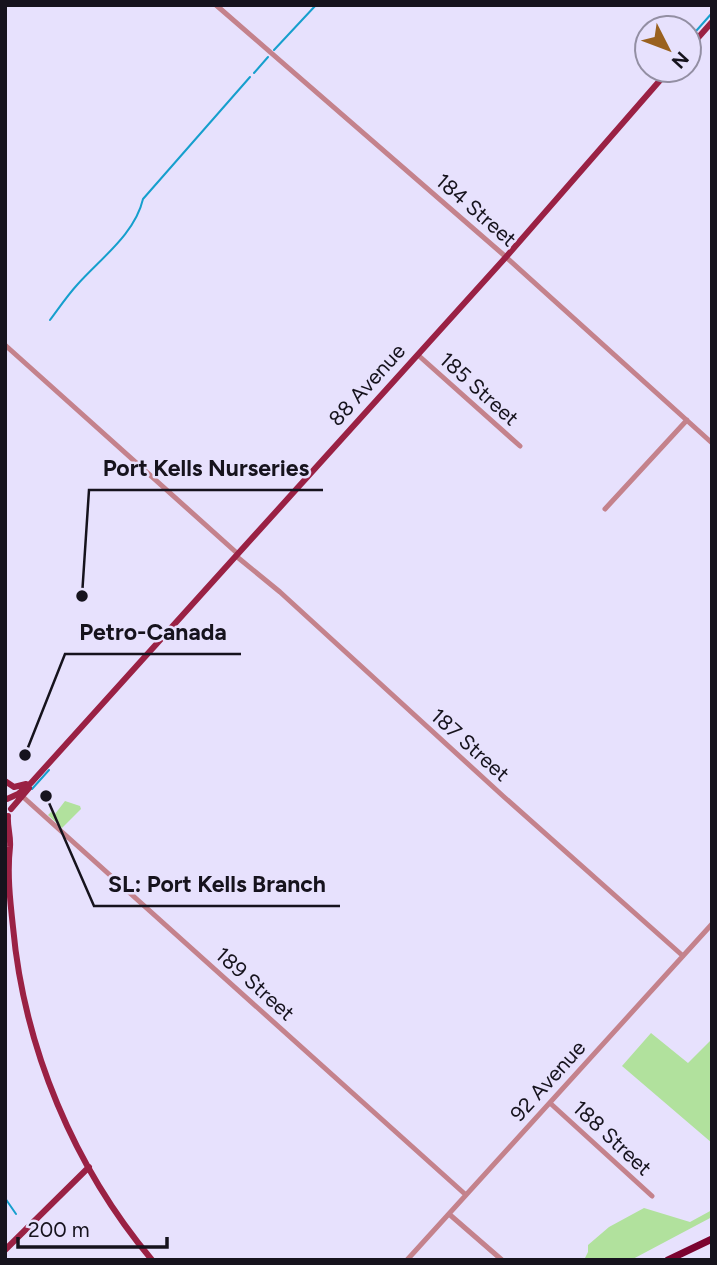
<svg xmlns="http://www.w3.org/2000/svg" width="717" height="1265" viewBox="0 0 717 1265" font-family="Figtree,sans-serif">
<rect width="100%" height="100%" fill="#e7e1fd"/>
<path fill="#b1e19d" d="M65,801l15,5 1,3 -19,19 -14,-13 3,-3 4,2z
M651,1033l37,30 24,-24v104l-90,-77z
M644,1208l46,14 22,-12v7l-81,43h-47l4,-8v-7l21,-18z"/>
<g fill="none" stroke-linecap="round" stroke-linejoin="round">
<path stroke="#169fcd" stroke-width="2" d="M689,39l23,-26
M274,50l42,-45
M254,73l14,-16
M50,320c9,-12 17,-24 27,-35 23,-26 58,-51 66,-86l107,-122
M32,789l17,-19
M5,1198l11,16"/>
<path stroke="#c4828c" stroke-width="5" d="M216,5l290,252 206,186
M5,345l233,209
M418,355l102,91
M605,509l82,-89
M236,556l44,36 223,204 180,160
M22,796l444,399
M550,1103l102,93
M449,1214l53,46
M407,1260l305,-336"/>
<path stroke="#9a2144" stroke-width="6" d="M689,48l23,-26
M5,781l9,6 12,-3
M7,799l11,-5 13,-11 475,-526 163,-187
M11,809l18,-21
M8,816c-1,10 3,20 2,31 -3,26 0,53 3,80 11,121 61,240 139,333
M5,1250l84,-83"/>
<path stroke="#7b0330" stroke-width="7" d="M668,1260l44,-21"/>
</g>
<g text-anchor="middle" stroke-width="5" stroke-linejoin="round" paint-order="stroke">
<g font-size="21" fill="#16131d" stroke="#e7e1fd">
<text transform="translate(476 210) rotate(41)" y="7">184 Street</text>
<text transform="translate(367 385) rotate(-48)" y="7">88 Avenue</text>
<text transform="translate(479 389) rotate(42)" y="7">185 Street</text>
<text transform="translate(470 745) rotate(42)" y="7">187 Street</text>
<text transform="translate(255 984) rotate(42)" y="7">189 Street</text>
<text transform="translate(548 1081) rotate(-48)" y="7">92 Avenue</text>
<text transform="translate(612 1138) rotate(43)" y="7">188 Street</text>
</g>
</g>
<path fill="none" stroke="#16131d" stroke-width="2.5" d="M82 596L89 490H323M25 755L65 654H241M46 796L94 906H340"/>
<g fill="#16131d" stroke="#e7e1fd" stroke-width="2.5">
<circle cx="82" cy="596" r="7"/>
<circle cx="25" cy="755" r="7"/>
<circle cx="46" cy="796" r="7"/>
</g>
<g font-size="23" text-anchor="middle" font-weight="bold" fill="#16131d" stroke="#e7e1fd" stroke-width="5" stroke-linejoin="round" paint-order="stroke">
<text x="206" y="476">Port Kells Nurseries</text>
<text x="153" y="640">Petro-Canada</text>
<text x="217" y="892">SL: Port Kells Branch</text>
</g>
<rect width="717" height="1265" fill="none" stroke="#16131d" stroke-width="14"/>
<g transform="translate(668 49) rotate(132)"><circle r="33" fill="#e7e1fd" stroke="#938fa3" stroke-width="2"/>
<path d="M0-5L12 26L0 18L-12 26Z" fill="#9a611f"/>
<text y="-10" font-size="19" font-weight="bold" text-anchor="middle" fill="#16131d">N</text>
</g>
<path d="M18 1237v10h149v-10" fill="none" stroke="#16131d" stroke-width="3.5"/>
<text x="28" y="1237" font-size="21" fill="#16131d" stroke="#e7e1fd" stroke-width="5" paint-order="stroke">200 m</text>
</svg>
